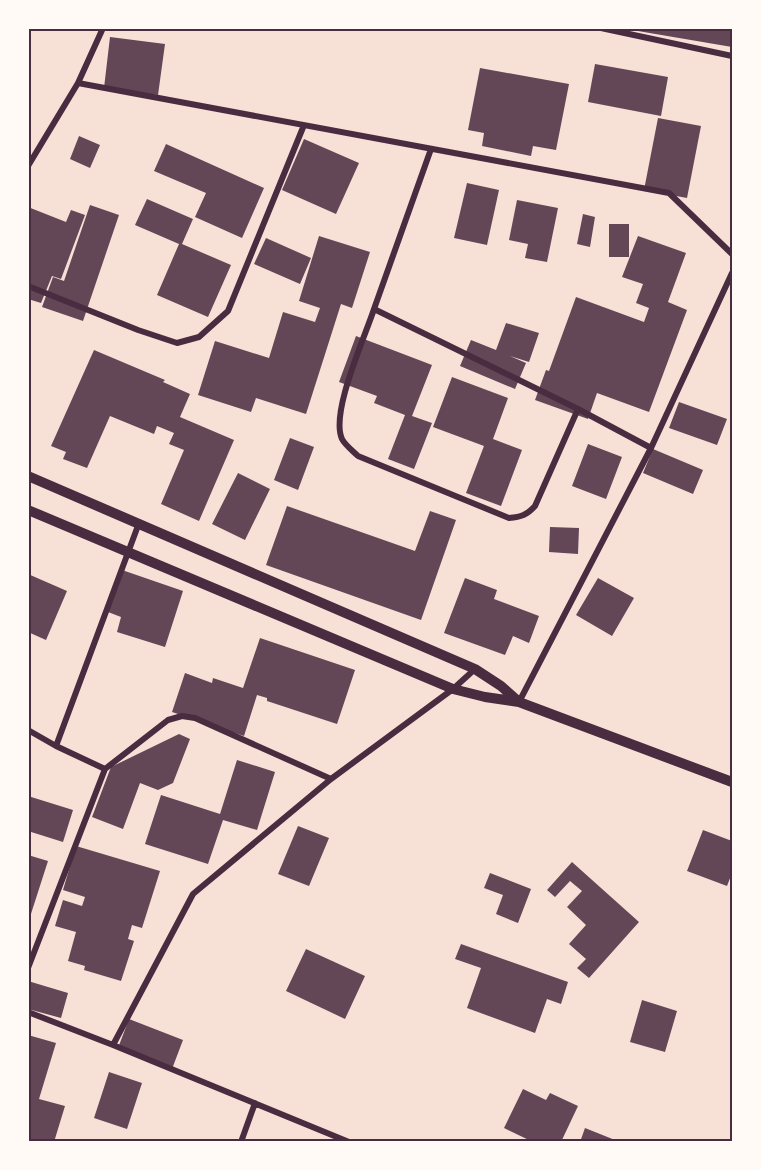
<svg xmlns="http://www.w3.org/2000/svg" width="761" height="1170" viewBox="0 0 761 1170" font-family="'Varela Round',sans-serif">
<rect width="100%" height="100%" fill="#f7e1d7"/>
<path fill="#644757" d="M632,28h100v19l-100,-17z
M110,37l55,7 -7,51 -54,-7z
M595,64l73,13 -7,39 -73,-14z
M480,68l89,16 -13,66 -23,-4 -2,10 -49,-10 2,-13 -16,-3z
M658,118l43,8 -14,72 -43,-8z
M79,136l21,9 -10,23 -20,-9z
M304,139l55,24 -23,51 -54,-24z
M166,144l98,44 -22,50 -47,-21 11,-24 -52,-22z
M467,183l32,7 -12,55 -33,-7z
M147,199l46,20 -11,25 49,21 -23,52 -51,-22 22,-51 -44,-19z
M517,200l41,8 -11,54 -22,-4 3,-14 -19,-4z
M90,205l29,10 -36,106 -41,-14 11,-30 11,4z
M28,207l38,15 5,-12 14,5 -24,64 -9,-3 -11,27 -13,-4z
M583,214l12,3 -5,30 -13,-3z
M609,224h20v33h-20z
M319,236l51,16 -18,56 -11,-4 -35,110 -50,-16 -5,14 -53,-17 17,-54 54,17 14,-46 32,10 5,-14 -21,-7z
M638,236l48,17 -18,49 19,8 -38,102 -52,-19 -9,26 -53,-19 11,-30 3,1 27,-74 68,25 5,-14 -13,-5 7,-19 -21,-7z
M266,238l45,20 -11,26 -46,-20z
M506,323l33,10 -10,29 -19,-6 16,7 -11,26 -55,-23 11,-26 25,10z
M356,336l76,29 -20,51 20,7 -18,46 -26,-10 17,-44 -31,-12 3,-7 -38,-14z
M94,350l71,30 -2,2 27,12 -10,23 54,23 -35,81 -38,-17 23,-54 -15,-6 5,-11 -17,-7 -3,8 -44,-18 -23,52 -24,-9 3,-7 -15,-6z
M452,377l56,21 -15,41 29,11 -21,56 -35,-13 18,-47 -51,-19z
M679,402l48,17 -10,26 -48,-17z
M290,438l24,9 -16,43 -24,-10z
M588,444l34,13 -16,42 -34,-13z
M653,449l50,21 -10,24 -50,-21z
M238,473l32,16 -25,51 -33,-16z
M287,506l128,45 15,-40 26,9 -35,100 -155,-55z
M550,527l29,1 -1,26 -29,-2z
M122,570l61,21 -18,56 -48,-15 4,-15 -13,-5z
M28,574l39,17 -21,49 -18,-8z
M465,578l32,12 -3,9 45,17 -10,27 -16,-7 -8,19 -61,-22z
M598,578l36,20 -22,38 -36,-21z
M260,638l95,32 -18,54 -70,-23v-3l-10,-3 -13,41 -72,-24 13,-39 27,10 1,-5 30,10z
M179,734l11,5 -17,44 -15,7 -18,-7 -17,46 -31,-12 19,-50z
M237,760l38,12 -18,58 -34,-10 -15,44 -63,-20 16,-49 59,19z
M28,796l45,14 -10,32 -35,-11z
M298,826l31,12 -20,48 -31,-12z
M703,830l29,11v32l-5,13 -40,-15z
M76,846l84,25 -18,57 -10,-3 -4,14 6,2 -13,40 -37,-11 1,-4 -17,-5 8,-29 -21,-6 8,-26 19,6 3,-9 -22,-7z
M28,855l20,6 -19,59h-1z
M572,862l67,60 -50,56 -12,-10 9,-9 -17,-15 17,-19 -19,-18 15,-16 -12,-10 -15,16 -8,-7z
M490,873l41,16 -13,34 -22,-9 7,-19 -19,-7z
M461,944l107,38 -7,22 -14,-5 -12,34 -68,-25 14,-40 -26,-9z
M306,949l59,27 -20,43 -59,-28z
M28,981l40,12 -7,25 -33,-9z
M642,1000l35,11 -12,41 -35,-10z
M129,1019l54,21 -11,29 -54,-21z
M28,1035l28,8 -17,56 26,7 -11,36h-26z
M109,1072l33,11 -15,46 -33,-11z
M523,1089l23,11 4,-7 28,13 -17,36h-28l-29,-14z
M585,1128l30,12 -1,2h-34z"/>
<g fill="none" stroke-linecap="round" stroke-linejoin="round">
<path stroke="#4a2c40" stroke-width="6" d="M601,28l131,28
M78,83l25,-55
M431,149l-57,160 204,100 73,39
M28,166l50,-83 591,110 63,61
M28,286l110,44 39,13 22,-6 29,-26 76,-186
M374,309c-9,28 -44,104 -32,130 3,6 11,12 16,17l151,62c12,-1 18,-3 26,-12l43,-97
M519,702l132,-254 81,-175
M28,730l28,16 49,23
M56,746l83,-223
M28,968l77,-199 63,-49 14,-4 13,2 136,61
M28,1012l85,33 80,-151 138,-115 122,-90 22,-20
M113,1045l236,97
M241,1142l14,-39"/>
<path stroke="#4a2c40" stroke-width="10" d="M28,476l447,193 26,17 18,16
M28,510l425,179 32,8 34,5 213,80"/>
</g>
<rect width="761" height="1170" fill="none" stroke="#fffaf5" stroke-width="60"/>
<rect x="30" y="30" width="701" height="1110" fill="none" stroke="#4a2c40" stroke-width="2"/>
</svg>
